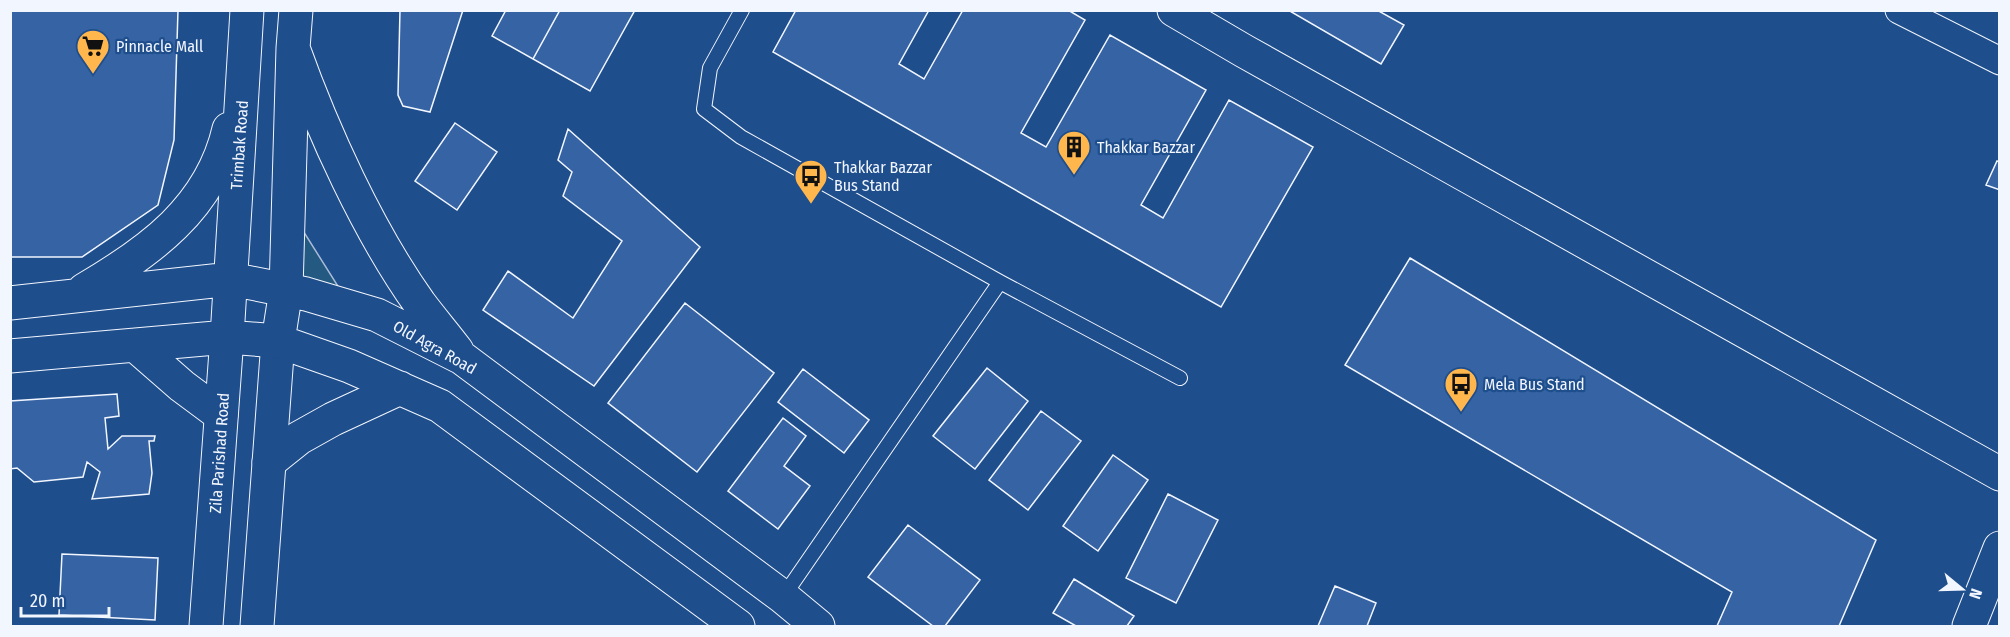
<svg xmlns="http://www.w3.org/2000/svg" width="2010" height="637" viewBox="0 0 2010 637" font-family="'Fira Sans Condensed',sans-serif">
<rect width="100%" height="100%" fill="#1f4e8c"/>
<path fill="#245a82" stroke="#a8bbd7" stroke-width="1.5" d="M295,218l51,81 -53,-28z"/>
<path fill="#3563a3" stroke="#f2f6ff" stroke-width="1.5" d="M10,10h168l-4,130 -16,65 -76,52h-72z
M400,10h63l-33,102 -27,-6 -5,-11z
M506,10h54l-27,49 -41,-23z
M560,10h75l-45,81 -57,-32z
M796,10h133l-30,54 25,15 39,-69h105l17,10 -64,113 25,14 64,-112 96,55 -65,115 22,13 66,-118 84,47 -92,160 -448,-255z
M1288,10h89l27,15 -23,39z
M455,123l42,29 -40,58 -42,-29z
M568,129l132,118 -106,139 -111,-76 25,-39 65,47 49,-77 -59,-45 9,-24 -14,-12z
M1997,161l3,1v28l-14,-5z
M1410,258l466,282 -37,86h-122l15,-34 -387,-227z
M685,303l89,70 -77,99 -89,-69z
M987,368l41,33 -53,68 -42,-33z
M803,369l66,51 -25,33 -66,-51z
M117,394l2,22 -14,2 3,31 14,-13h33l-1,5h-5l3,32 -3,21 -57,5 8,-27 -13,-10 -4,15 -49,5 -17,-14 -7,1v-68z
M1041,411l40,30 -53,69 -39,-30z
M783,418l23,18 -22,30 26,20 -32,43 -50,-38z
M1113,455l35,25 -50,71 -35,-25z
M1168,494l50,26 -42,83 -50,-25z
M908,525l72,55 -35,46h-12l-65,-49z
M62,554l96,4 -3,62 -96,-5z
M1074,579l60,37 -7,10h-51l-23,-13z
M1335,586l41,17 -9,23h-49z"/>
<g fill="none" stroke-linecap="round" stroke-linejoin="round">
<g stroke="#f2f6ff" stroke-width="16">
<path id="lane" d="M742,10l-32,58 -6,41 37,28 259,145 180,96
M783,597l217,-315"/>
</g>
<g stroke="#f2f6ff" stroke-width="29">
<path id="street" d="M1899,10l101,51"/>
</g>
<g stroke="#f2f6ff" stroke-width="35">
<path id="secondary" d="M1174,10l70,41 756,423
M206,626l21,-289
M257,626l21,-285
M1969,626l31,-78"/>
</g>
<g stroke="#f2f6ff" stroke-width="35">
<path id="highway" d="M293,48c30,84 75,183 127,256 12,16 25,31 37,47
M84,290c65,-38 127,-82 145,-161
M10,303l221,-24 75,15 71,21 85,43 321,239 35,29
M227,337l20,-327
M278,341l8,-51 7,-242 3,-38
M135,345l47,41 39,29
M10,356l217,-19 51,4 71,25 91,40 298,220
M269,462l30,-24 34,-19 67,-31"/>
</g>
<use href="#lane" stroke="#1f4e8c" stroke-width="14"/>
<use href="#street" stroke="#1f4e8c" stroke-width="27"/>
<use href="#secondary" stroke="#1f4e8c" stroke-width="33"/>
<use href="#highway" stroke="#1f4e8c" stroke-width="33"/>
</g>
<defs>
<g id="supermarket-pin" transform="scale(1.725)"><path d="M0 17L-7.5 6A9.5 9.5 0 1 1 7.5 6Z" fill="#ffb74d" stroke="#1f4e8c"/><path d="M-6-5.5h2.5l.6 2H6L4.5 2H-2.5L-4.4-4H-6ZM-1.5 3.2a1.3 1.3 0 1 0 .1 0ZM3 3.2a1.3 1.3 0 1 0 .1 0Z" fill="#111"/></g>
<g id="building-pin" transform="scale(1.725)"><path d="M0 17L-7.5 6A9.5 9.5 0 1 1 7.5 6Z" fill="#ffb74d" stroke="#1f4e8c"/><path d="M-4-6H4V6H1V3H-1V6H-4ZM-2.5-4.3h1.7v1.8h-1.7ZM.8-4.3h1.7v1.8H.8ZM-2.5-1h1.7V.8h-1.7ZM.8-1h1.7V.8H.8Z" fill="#111"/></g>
<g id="bus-pin" transform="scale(1.725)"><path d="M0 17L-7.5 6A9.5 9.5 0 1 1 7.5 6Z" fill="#ffb74d" stroke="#1f4e8c"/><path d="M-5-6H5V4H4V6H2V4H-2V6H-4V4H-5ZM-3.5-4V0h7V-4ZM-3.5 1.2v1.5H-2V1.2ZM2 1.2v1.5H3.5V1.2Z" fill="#111"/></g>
</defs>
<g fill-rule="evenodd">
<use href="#supermarket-pin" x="93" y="46"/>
<use href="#building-pin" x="1074" y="147"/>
<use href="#bus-pin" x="811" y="176"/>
<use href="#bus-pin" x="1461" y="384"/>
</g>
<g text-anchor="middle" stroke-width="4.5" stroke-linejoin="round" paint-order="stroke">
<g font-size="16" fill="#f2f6ff" stroke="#1f4e8c" text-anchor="start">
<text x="116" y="52">Pinnacle Mall</text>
<text x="1097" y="153">Thakkar Bazzar</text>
<text x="834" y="173">Thakkar Bazzar<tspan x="834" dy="18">Bus Stand</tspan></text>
<text x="1484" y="390">Mela Bus Stand</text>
</g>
<g font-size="16" fill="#f2f6ff" stroke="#1f4e8c">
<text transform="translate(239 145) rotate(-86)" y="6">Trimbak Road</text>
<text transform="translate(435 347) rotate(29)" y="6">Old Agra Road</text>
<text transform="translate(219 453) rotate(-86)" y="6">Zila Parishad Road</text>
</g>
</g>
<rect width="2010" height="637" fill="none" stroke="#f2f6ff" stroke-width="24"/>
<g transform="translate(1962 589) rotate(109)" stroke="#1f4e8c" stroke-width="4.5" paint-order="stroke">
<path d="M0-4.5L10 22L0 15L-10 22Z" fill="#f2f6ff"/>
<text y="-9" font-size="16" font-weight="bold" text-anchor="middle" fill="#f2f6ff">N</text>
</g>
<path d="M21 607v9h88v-9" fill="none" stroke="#f2f6ff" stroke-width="3"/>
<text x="30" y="607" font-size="18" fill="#f2f6ff" stroke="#1f4e8c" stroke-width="4.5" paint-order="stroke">20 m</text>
</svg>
